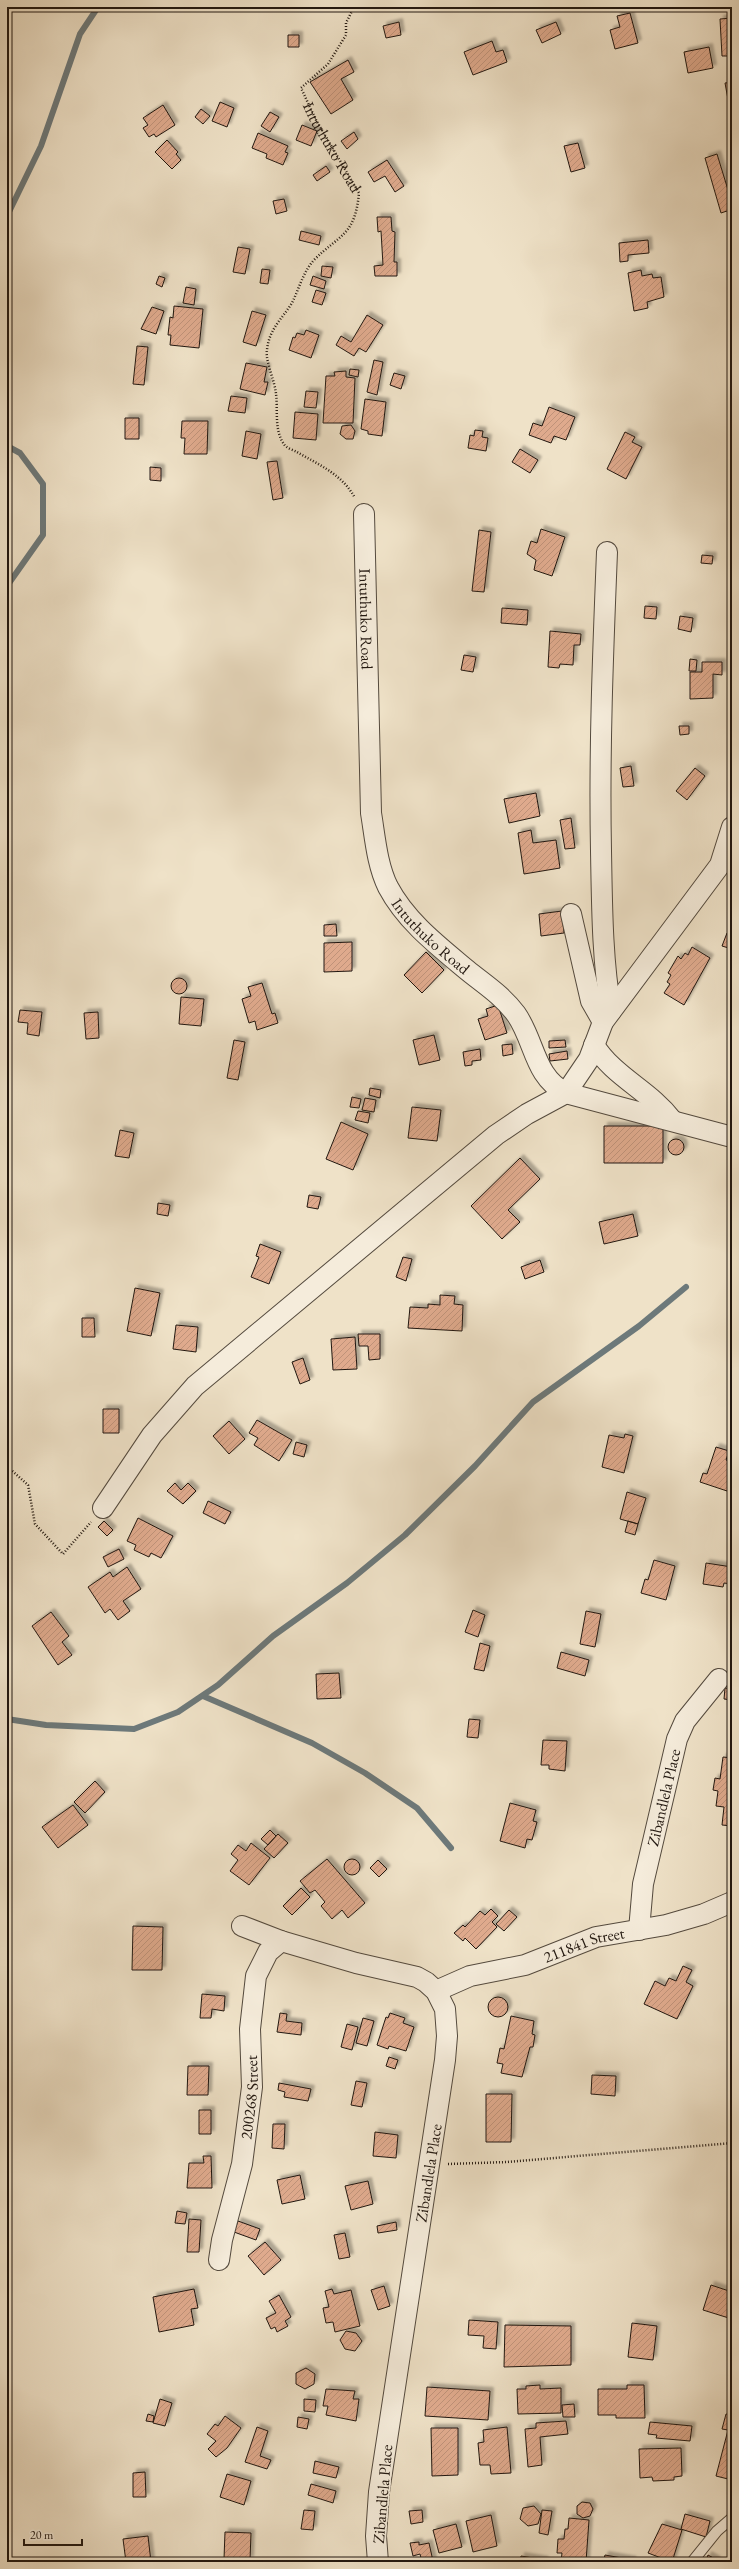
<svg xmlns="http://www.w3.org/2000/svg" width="739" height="2569" viewBox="0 0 739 2569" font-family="'EB Garamond',serif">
<defs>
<pattern id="building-hatch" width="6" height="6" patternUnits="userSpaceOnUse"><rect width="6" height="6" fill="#dfaa8d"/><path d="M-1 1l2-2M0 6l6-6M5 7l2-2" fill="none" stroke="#bf9279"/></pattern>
<filter id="shadow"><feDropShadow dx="3.5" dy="-3.5" stdDeviation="1" flood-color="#0004"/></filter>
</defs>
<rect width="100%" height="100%" fill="#efe2c8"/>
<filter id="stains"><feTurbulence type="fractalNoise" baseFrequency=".005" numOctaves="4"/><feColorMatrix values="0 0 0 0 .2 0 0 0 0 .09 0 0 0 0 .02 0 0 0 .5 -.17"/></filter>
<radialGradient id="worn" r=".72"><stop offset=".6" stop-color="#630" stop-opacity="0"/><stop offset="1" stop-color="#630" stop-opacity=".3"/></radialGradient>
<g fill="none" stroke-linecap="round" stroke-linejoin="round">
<path stroke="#6d797a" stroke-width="6" d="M7,216l34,-70 39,-112 18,-27
M7,446l13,7 23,31v51l-36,51
M203,1696l109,47 53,30 52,35 34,40
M7,1719l39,6 88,4 44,-17 40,-27 55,-49 74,-53 58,-48 70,-69 58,-64 106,-76 47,-39"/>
</g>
<path fill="url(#building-hatch)" stroke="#211710" filter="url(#shadow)" d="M630,13l8,30 -23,6 -5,-19 10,-3 -3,-11z
M732,18v38h-10l-2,-37z
M399,22l2,13 -15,3 -3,-12z
M556,22l5,12 -19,9 -6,-13z
M288,35h11v12h-11z
M492,41l4,11 7,-2 4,12 -34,13 -9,-23z
M709,47l4,21 -25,5 -4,-21z
M348,60l6,12 -13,7 12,21 -22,14 -21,-32z
M732,82v23h-3l-4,-22z
M220,102l14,6 -7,19 -15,-6z
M163,105l12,20 -19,12 -2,-3 -5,3 -6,-9 5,-3 -5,-7z
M201,109l9,7 -7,8 -8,-7z
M270,112l9,5 -9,15 -9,-6z
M729,122h3v20h-2z
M302,125l15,6 -6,15 -15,-6z
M354,132l4,7 -11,10 -6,-8z
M258,133l30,13 -3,6 3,1 -5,12 -17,-7 1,-4 -15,-6z
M167,140l11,12 -2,2 5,6 -9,9 -17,-17z
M578,143l7,25 -14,4 -7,-26z
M717,154l15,49v11l-3,1 -2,-4 -6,2 -16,-55z
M387,160l17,26 -9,6 -10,-16 -11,6 -6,-10z
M326,166l4,6 -13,9 -4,-6z
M284,199l3,12 -11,3 -3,-13z
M377,217h14l1,14 3,1 -1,30h3v14h-22l-1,-10 9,-1 -2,-34 -3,1z
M301,231l20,5 -2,9 -20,-5z
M648,240l1,13 -21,2v6l-8,1 -1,-19z
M238,247l12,2 -5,25 -12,-2z
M322,266l11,1 -2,11 -10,-2z
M262,269l8,1 -2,14 -8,-1z
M641,270l1,6 10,-2 1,4 8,-1 3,20 -17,5 1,6 -14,3 -6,-38z
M159,276l6,2 -3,9 -6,-3z
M313,276l13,5 -2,8 -14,-4z
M186,287l10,2 -2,16 -11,-2z
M316,290l10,3 -4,12 -10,-3z
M174,306l29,3 -4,39 -29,-3 1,-10h-3l2,-18 3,1z
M152,307l12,4 -8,23 -15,-5z
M252,311l14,4 -10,31 -13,-4z
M367,315l16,10 -17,27 -7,-4 -5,8 -18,-11 5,-9 10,6z
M306,330l13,5 -8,23 -22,-8 4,-13 2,1 2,-5 7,2z
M137,346l11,1 -4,38 -11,-1z
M374,360l9,2 -6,33 -10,-3z
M246,363l21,4 -3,15h4l-3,13 -25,-6z
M350,369l9,1 -1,7 -9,-2z
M346,371v6l9,1 -2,45h-30l3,-47h9l-1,-4z
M394,373l11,3 -4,13 -11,-4z
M306,391l12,1 -2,16 -12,-1z
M231,396l16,2 -2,15 -17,-2z
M365,399l21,3 -4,34 -14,-2v-3l-7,-2z
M549,407l26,10 -9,23 -12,-4 -3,7 -22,-8 4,-12 9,3z
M295,412l23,2 -2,26 -23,-2z
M125,418h14v21h-14z
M182,421h26l-1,33h-23l1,-16h-4z
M351,425l4,6 -2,8h-7l-6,-5 2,-8z
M475,430l8,1 -1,6 6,1 -2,13 -18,-3 2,-13 4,1z
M246,431l15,3 -4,25 -15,-3z
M625,432l10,5 -3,5 10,5 -16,32 -19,-10z
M520,449l18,11 -8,13 -18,-11z
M277,461l6,37 -10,2 -6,-38z
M150,467l11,1v13l-11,-1z
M541,529l24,8 -13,39 -18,-6 2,-10 -9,-6 4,-13 6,2z
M479,530l12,2 -7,60 -12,-1z
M702,555l11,1 -1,8 -11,-1z
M645,606l12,1 -1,12 -12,-1z
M502,608l26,2 -1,15 -26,-2z
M680,616l13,2 -2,14 -13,-3z
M550,631l31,3 -1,11h-6l-1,20 -13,-1 -1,4 -11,-1z
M464,655l12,2 -3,15 -12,-2z
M690,659l7,1 -1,11h-7z
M702,662h20v13l-9,-1v24l-23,1v-27h12z
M679,726h10v8l-9,1z
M631,766l3,20 -11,1 -3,-19z
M695,768l10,8 -18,24 -11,-9z
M536,793l4,23 -31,7 -5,-24z
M571,818l4,30 -10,1 -5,-29z
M531,830l2,13 23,-3 4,28 -36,6 -6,-41z
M562,911l2,22 -23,3 -2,-22z
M336,924l1,12h-13v-11z
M727,933l5,2v14l-10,-3z
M352,942v29l-28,1v-29z
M692,947l18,11 -26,47 -20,-12 6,-9 -3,-2 4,-7 -3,-2 10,-17 3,3 4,-6 3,2z
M426,952l18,18 -22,23 -18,-18z
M171 986a8 8 0 1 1 16 0a8 8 0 1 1-16 0Z
M262,983l10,31 3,-1 3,10 -21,7 -2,-9 -6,2 -7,-24 9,-3 -3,-9z
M181,997l23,2 -3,27 -22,-2z
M498,1005l9,28 -22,7 -7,-21 10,-3 -2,-7z
M20,1010l22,2 -3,24 -12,-2 1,-11 -10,-1z
M98,1012l1,26 -13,1 -2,-26z
M434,1035l6,25 -21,5 -6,-25z
M234,1040l11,2 -7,38 -11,-2z
M565,1040l1,7 -17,1v-7z
M512,1044l1,10 -10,2 -1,-11z
M480,1049l1,11 -9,1v4l-7,1 -2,-14z
M567,1051l1,8 -18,2 -1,-7z
M370,1088l11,2 -1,8 -11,-3z
M352,1097l9,2 -2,9 -9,-1z
M365,1098l11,2 -2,12 -12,-2z
M412,1107l29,3 -4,31 -29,-3z
M358,1111l12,2 -2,10 -13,-3z
M341,1122l27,12 -15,36 -27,-11z
M604,1126h59v37h-59z
M120,1130l14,3 -5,25 -14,-2z
M668 1147a8 8 0 1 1 16 0a8 8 0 1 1-16 0Z
M520,1158l20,21 -32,31 12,12 -18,17 -31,-33z
M309,1195l12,2 -3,12 -11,-2z
M158,1203l12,2 -2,11 -11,-2z
M633,1214l5,22 -34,8 -5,-22z
M260,1244l21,8 -12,32 -18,-7 8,-20 -3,-1z
M403,1257l9,2 -6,22 -10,-4z
M540,1260l4,12 -19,7 -4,-12z
M135,1288l25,5 -9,43 -24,-5z
M440,1295l15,1 -1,8 9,1 -1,26 -54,-3 2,-21 18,1v-4l12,1z
M82,1318h12l1,19h-13z
M176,1325l22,2 -2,25 -23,-3z
M358,1334h22v25l-11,1 -1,-14h-9z
M355,1337l2,32 -24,1 -2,-31z
M732,1343v9l-3,-2z
M303,1358l7,22 -10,4 -8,-22z
M103,1409h16v24h-16z
M257,1420l35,20 -13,21 -25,-16 4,-7 -9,-5z
M229,1421l16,18 -16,15 -16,-18z
M625,1434l8,2 -9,37 -22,-6 7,-32 15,3z
M296,1442l11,3 -3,12 -11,-3z
M716,1447l13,4 -3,9 6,2v14l-5,15 -27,-9 3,-9 4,1z
M175,1483l6,7 7,-7 8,8 -13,13 -16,-13z
M627,1492l19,6 -8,26 -18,-5z
M208,1501l23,11 -6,12 -22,-11z
M138,1518l35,18 -12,22 -10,-5 -2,4 -15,-7 2,-5 -9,-4z
M104,1521l9,9 -6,6 -9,-9z
M628,1521l10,3 -3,11 -10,-3z
M119,1549l5,10 -16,8 -5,-10z
M654,1560l21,6 -9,34 -25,-7 4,-14 3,1z
M706,1563l26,4v17l-8,-1 -1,4 -20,-3z
M127,1567l14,22 -18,12 7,10 -12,9 -8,-11 -5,4 -17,-26 22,-15 3,5z
M473,1610l12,5 -7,22 -13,-5z
M586,1611l15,3 -6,33 -15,-3z
M51,1612l18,24 -7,6 10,13 -14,10 -26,-39z
M480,1643l10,3 -6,25 -10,-2z
M561,1652l28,8 -4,16 -28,-8z
M339,1673l2,25 -24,1 -1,-25z
M725,1688l7,1v11l-8,-1z
M469,1719l11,1 -2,18 -11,-1z
M543,1740l24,1 -2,30 -16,-2v-4h-8z
M723,1757l9,1v68l-10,-1 2,-18 -8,-1 2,-15 -5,-1 2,-12 5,1z
M95,1781l10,11 -20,21 -11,-11z
M510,1803l26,7 -3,11 4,1 -5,18 -5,-1 -2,9 -25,-7z
M73,1805l15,20 -30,23 -16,-21z
M270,1830l6,6 -8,9 -7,-6z
M278,1834l10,9 -14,15 -10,-9z
M251,1843l19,15 -21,27 -19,-14 8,-11 -7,-6 7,-9 8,6z
M344 1867a8 8 0 1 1 16 0a8 8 0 1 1-16 0Z
M327,1859l38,44 -17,15 -6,-8 -10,9 -11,-13 4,-4 -10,-12 -5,3 -10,-12z
M378,1860l9,9 -8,8 -9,-9z
M301,1888l9,9 -18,18 -9,-9z
M491,1909l7,7 -6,6 5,5 -21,22 -11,-11 -2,3 -9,-8 9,-8 2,2 15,-16 5,4z
M509,1910l8,7 -13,14 -8,-7z
M133,1926l30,1 -1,43h-30z
M683,1966l9,4 -6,12 7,4 -16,33 -33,-15 11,-23 10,5 4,-8 7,3z
M202,1994l23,2 -1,15 -12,-2 -1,9h-11z
M488 2007a10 10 0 1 1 20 0a10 10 0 1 1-20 0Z
M280,2013l7,1 -1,7 16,2 -1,12 -24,-3z
M390,2013l15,5 -2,5 11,4 -8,24 -17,-5 -1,3 -11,-4 9,-28 2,1z
M511,2016l23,5 -2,13 3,1 -2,12h-3l-8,30 -21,-4 2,-9 -6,-1 3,-15 4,1z
M363,2018l11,3 -7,25 -11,-3z
M347,2024l11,3 -6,23 -11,-3z
M389,2057l9,3 -3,9 -9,-3z
M188,2066h21l-1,29h-21z
M592,2075l24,1 -1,20 -24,-2z
M356,2081l11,2 -5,24 -11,-2z
M279,2083l32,6 -3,12 -24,-4 1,-5 -7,-2z
M486,2094h26l-1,48h-25z
M199,2110h12v24h-12z
M273,2124h12l-1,25 -12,-1z
M375,2132l23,3 -2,23 -23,-2z
M203,2156h8l1,32h-25l2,-25h15z
M300,2175l5,24 -23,5 -5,-24z
M368,2181l5,23 -22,6 -6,-24z
M177,2211l10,2 -2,11 -10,-1z
M189,2219l12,1 -2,32h-12z
M238,2221l22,8 -4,11 -22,-8z
M396,2222l1,8 -19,3 -1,-7z
M345,2233l5,24 -11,2 -5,-24z
M265,2242l16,18 -17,15 -16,-19z
M711,2285l21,7v27l-29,-9z
M384,2286l6,20 -12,4 -7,-20z
M194,2289l4,19 -7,1 3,16 -35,7 -6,-35z
M332,2289l2,5 17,-4 9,36 -25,6 -2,-10 -7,1 -3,-15 6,-1 -4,-16z
M279,2295l12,22 -6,4 3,5 -11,6 -2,-5 -4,2 -5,-11 10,-5 -7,-12z
M469,2320l29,2 -2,27 -13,-1 1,-12 -16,-1z
M632,2323l25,3 -4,34 -25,-3z
M505,2325l66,1v39l-67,2z
M346,2331l10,2 6,8 -7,10 -10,-2 -5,-9z
M306,2368l9,6 -1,10 -9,5 -9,-5v-11z
M540,2385v4l21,-1v25l-43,1 -1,-25h9v-3z
M627,2385h17l1,33h-29v-3h-18v-26h29z
M427,2387l63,4 -2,29 -63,-4z
M326,2389l29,2 -2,8h6l-3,22 -30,-6 2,-9h-5z
M160,2399l12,4 -7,23 -12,-3z
M304,2399l12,1 -1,12 -11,-1z
M574,2404l1,13h-12l-1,-12z
M148,2414l6,2 -1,6 -7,-1z
M726,2414l6,1v65l-16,-4 12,-46 -6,-1z
M225,2416l16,12 -14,20 -11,9 -8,-8 8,-8 -9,-7 8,-10 3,2z
M298,2417l11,2 -2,10 -10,-2z
M566,2421l2,13 -28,3 2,28 -14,2 -3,-38 11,-1v-5z
M650,2422l42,4 -2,15 -34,-3 1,-3 -9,-1z
M257,2427l11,4 -8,25 11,4 -4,9 -22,-7z
M507,2427l4,46 -20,1 -1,-9h-10l-2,-22 6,-1 -1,-12z
M431,2428h27v47l-26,1z
M681,2448l1,28 -8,1v3l-21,1 -1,-4 -12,1 -1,-29z
M315,2461l24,6 -3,11 -23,-5z
M145,2472l1,25h-13v-24z
M227,2474l24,7 -7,24 -24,-8z
M311,2484l25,7 -3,12 -25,-8z
M582,2502l8,1 3,6 -3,7 -7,2 -6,-4v-8z
M534,2506l7,8 -3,10 -10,2 -8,-7 3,-11z
M304,2510l11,1 -2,19 -12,-1z
M422,2510l1,12 -12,2 -2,-13z
M542,2510l10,1 -4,24 -9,-2z
M685,2514l25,7 -4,16 -25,-8z
M491,2515l6,31 -24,6 -7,-31z
M569,2518l20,2 -3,42h-25l1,-9h-5l1,-14h6l1,-10h3z
M456,2524l6,23 -23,6 -6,-23z
M662,2524l20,6 -10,32 -24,-9z
M225,2532l26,1 -1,27 -26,-1z
M148,2536l3,26h-25l-3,-23z
M419,2542v3l10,-2 4,18 -11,1 -2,-8 -7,2 -3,-13z
M605,2555l28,5 -1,2h-29z
M708,2555l9,5 -1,2h-11z
M521,2556l24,4 -1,2h-24z"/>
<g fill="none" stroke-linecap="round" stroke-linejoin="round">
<g stroke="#544a3e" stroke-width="12">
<path id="lane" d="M692,2562l25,-31 15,-13"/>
</g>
<g stroke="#544a3e" stroke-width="22">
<g id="street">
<path id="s2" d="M364,514l7,299c4,24 6,52 17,74 18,34 49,58 79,83 17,14 35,25 49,44 19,27 18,63 50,79l166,44"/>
<path d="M607,552c-4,100 -8,199 -6,299 1,53 1,107 10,160"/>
<path d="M571,914l20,87 12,21"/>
<path d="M594,1045c20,32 55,45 78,75"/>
<path d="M103,1508l49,-73 43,-49 301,-251 31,-21 39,-21 23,-34 14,-37 117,-157 12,-38"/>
<path d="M242,1926l39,15 75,22 61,14 9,5 10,9 9,18 2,27 -2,24 -66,432 -3,44 2,26"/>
<path id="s3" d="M639,1930l4,-46 34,-145 8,-18 34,-42"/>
<path id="s4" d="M436,1991l34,-15 55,-11 71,-28 70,-12 38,-11 28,-12"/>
<path id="s5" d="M219,2260l3,-20 20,-76 10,-77 -2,-58 6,-53 12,-24 13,-11"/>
</g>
</g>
<g stroke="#211710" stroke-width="2.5" stroke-dasharray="1 2" stroke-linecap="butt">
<path id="s1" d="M354,7l-8,16v12l-18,29 -27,24 15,32 43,73c-4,43 -19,41 -45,67 -11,12 -15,29 -22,43 -10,16 -23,26 -25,47 -2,11 8,31 9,44 2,15 -2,37 8,50 2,4 9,6 13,8 22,13 45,22 58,46"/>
<path d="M7,1469h3l18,16 7,39 28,30 28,-32"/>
<path d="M448,2164l59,-2 225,-19"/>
</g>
<use href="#lane" stroke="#f5ecdb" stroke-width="10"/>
<use href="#street" stroke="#f5ecdb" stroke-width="20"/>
</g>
<g text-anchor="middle" stroke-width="3.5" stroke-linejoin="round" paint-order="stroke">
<g font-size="16" fill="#211710" stroke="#f5ecdb">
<text dy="6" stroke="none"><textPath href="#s1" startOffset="167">Intuthuko Road</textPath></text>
<text dy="6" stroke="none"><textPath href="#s2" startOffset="105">Intuthuko Road</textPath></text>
<text dy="6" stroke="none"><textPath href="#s2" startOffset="441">Intuthuko Road</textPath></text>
<text dy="6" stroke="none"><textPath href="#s3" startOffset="135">Zibandlela Place</textPath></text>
<text dy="6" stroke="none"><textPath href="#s4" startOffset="156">211841 Street</textPath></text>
<text dy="6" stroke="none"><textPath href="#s5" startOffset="166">200268 Street</textPath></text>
<text transform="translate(428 2173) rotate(-81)" y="6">Zibandlela Place</text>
<text transform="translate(382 2494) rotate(-85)" y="6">Zibandlela Place</text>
</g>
</g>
<rect width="739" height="2569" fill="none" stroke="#efe2c8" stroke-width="24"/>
<rect x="8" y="8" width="723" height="2553" fill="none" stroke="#211710" stroke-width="2"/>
<rect x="12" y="12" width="715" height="2545" fill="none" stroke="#211710"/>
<path d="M24 2539v6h58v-6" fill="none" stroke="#211710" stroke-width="2"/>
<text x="30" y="2539" font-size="12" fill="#211710" stroke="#f5ecdb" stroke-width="3" paint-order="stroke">20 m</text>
<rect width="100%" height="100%" filter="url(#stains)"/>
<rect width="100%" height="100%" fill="url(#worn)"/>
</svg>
